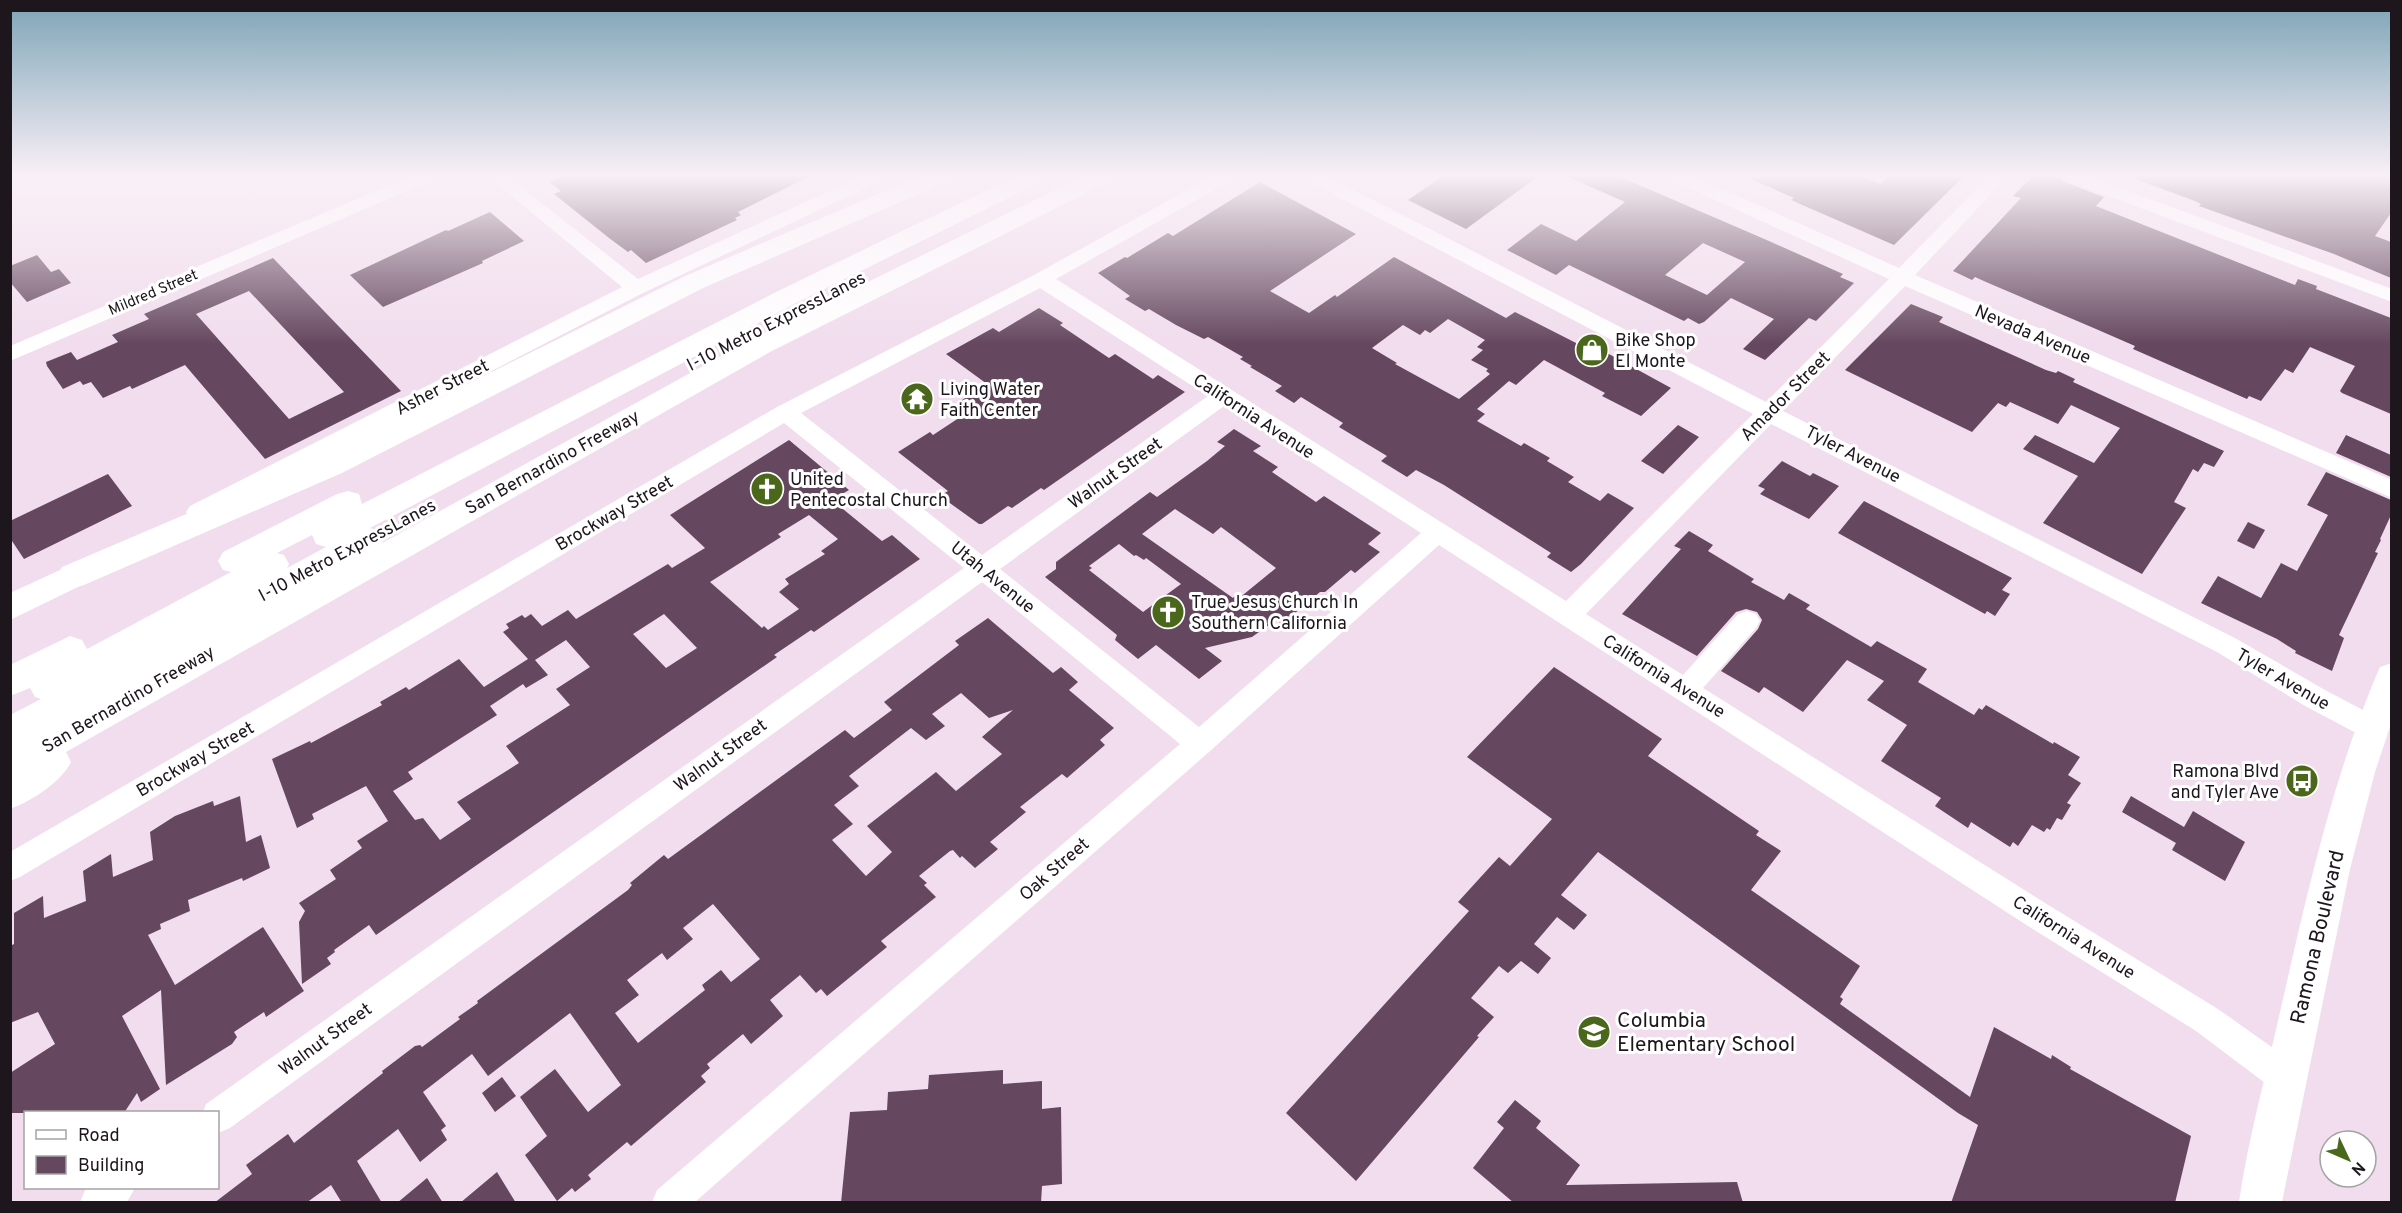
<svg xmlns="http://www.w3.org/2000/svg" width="2402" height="1213" viewBox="0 0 2402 1213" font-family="Overpass,sans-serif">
<rect width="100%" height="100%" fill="#f1dded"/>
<path fill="#65485f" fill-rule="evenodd" d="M566,175h246l-74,37 3,3 -6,3 2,2 -91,43 -15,-13 -3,2 -19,-14 -55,-44 7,-3 -12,-9z
M1444,175h96l-74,54 -58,-29z
M1564,175h52l153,66 74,33 -3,3 14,6 -38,38 -7,-3 -44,42 -22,-11 31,-30 -43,-21 -27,24 -5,2 -11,-6 -4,3 -115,-56 -13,10 -49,-25 34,-26 35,17 49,-39zM1703,243l42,19 -38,33 -42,-20z
M1742,175h116l22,9 11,-9h74l-71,70 -103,-45 3,-2z
M2034,175h25l3,6 42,16 -8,9 199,79 3,-6 19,7 -1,3 75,29v96l-49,-21 -2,-2 15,-25 -45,-19 -17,26 -8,-4 -24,32 -12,-5 -2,3 -114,-50 2,-3 -39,-17 -110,-47 -11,-5 -3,3 -19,-9 68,-73 -8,-2z
M2130,175h261v38l-16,23 16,6v36l-57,-24 -135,-48 2,-2 -6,-3 -65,-24z
M1260,182l96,52 -86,57 39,22 26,-18 2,2 57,-40 112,61 9,-6 67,34 5,-4 84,46 -30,28 -39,-20 3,-3 -61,-33 -28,25 -7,-4 -32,28 8,5 -8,7 44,25 3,-3 26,15 -3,3 27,16 -6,5 32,19 8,-8 26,15 -53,56 -10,8 -24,-15 4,-4 -107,-68 -28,-15 -9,7 -26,-16 6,-5 -48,-29 4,-4 -42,-26 -7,6 -19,-12 7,-5 -32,-19 2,-1 -12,-7 3,-2 -35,-20 -4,2 -28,-14 -27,-16 -4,2 -20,-12 5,-3 -32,-23 27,-16 2,1 41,-25 5,3zM1448,319l37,21 -8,7 6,3 -12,10 17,9 -2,2 4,3 -31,25 -64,-35 2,-1 -25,-15 31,-23 17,10 5,-5 5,3z
M490,212l34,29 -42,20 1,2 -100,44 -33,-32 96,-45 2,1z
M37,255l14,17 8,-3 12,14 -44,19 -17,-20v-16z
M273,258l128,133 -136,68 -80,-94 -53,24 -2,-3 -27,12 -12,-16 -8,3 -3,-4 -17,8 -16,-23 -1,-4 25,-10 6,8 41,-18 -6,-7 37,-16 -5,-5zM249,291l95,101 -55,27 -93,-105z
M1911,304l32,13 -4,5 107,48 10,3 2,-2 17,8 -2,3 151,69 -10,16 -10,-4 -6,9 -5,-3 -19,33 12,6 -44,66 -99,-51 35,-47 -55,-27 12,-14 59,28 26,-35 -49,-23 -13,19 -48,-22 -4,5 -8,-4 -26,29 -127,-62z
M1039,308l24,15 -3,2 49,33 6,-4 38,25 5,-4 27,17 -141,98 -3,-2 -29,20 -4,-2 -26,18h-3l-39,-28 8,-5 -50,-39 32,-20 3,3 38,-25 -12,-8 28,-18 -41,-30 47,-26 6,4z
M1678,425l21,12 -36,37 -22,-13z
M1234,429l27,17 -8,5 25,16 -6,5 44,30 8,-6 57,37 -13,11 12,8 -25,21 -4,-3 -26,22h-5l-38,32 -6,-4 -24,17 -47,11 17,13 -23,18 -43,-34 -18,14 -23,-19 2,-5 -72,-58 11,-8v-7l94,-70 7,5 50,-36 18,-15 -8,-4zM1175,509l38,25 8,-7 55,41 -38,31 -3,-3 -2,2 -91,-64zM1119,544l15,12 2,-1 8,5 2,-2 35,26 -38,28 -54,-42 3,-2 -3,-2z
M2346,435l45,20v22l-55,-24z
M789,440l60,50 -17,10 50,41 10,-6 28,24 -106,73 -3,-2 -37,25 3,2 -401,278 -7,-10 -35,25 1,2 -8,6 4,6 -29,20 -3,-62 6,-11 -6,-8 37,-24 -6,-9 32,-22 -5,-7 31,-20 -22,-35 -54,28 2,5 -17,9 -25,-69 38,-18 1,2 71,-38 -2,-3 26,-15 3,3 50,-31 25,28 44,-28 -25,-27 6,-4 -3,-4 16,-9 3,3 6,-4 11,12 26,-16 8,9 92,-55 4,4 33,-20 -35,-33zM809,515l29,24 -17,12 4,3 -40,25 4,5 -10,8 20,17 -31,21 -4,-4 -2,2 -52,-46 71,-45 -3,-3zM664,614l33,34 -31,20 -33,-34zM566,640l24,27 -34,22 14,16 -64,41 13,17 -62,39 14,17 -31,21 -17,-22 -8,2 -22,-29 20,-12 -5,-7 89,-57 -7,-9 33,-22 3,4 22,-13 -13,-15z
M1782,461l28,15 3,-3 26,13 -30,33 -49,-25 5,-5 -7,-3z
M2326,472l65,28v15l-11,24 1,1 -6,12 3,1 -39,82 5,3 -12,33 -37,-18 1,-2 -19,-12 -76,-36 17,-27 43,22 20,-35 16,8 31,-56 -21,-10z
M108,474l24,32 -108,53 -14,-21v-17z
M1864,501l148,77 -10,12 8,4 -15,22 -8,-5 -2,3 -147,-81z
M2248,522l17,8 -11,19 -17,-8z
M1689,531l24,14 -5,6 46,28 -3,3 33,18 5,-7 21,12 -4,4 65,38 6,-6 50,28 -9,13 56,33 5,-7 3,2 4,-5 67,39 1,-2 26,15 -12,18 13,8 -14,20 4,2 -9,15 -5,-2 -7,12 -3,-2 -3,4 -12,-7 -14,21 -5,-4 -3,5 -39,-25 -3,6 -33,-22 6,-8 -60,-37 26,-36 -40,-25 17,-19 -37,-21 -44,52 -39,-25 -5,6 -38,-22 37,-42 4,-9 -5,-8 -11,-3 -10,3 -39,44 -75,-42 59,-65 -7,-3z
M988,618l65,55 8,-6 17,15 -9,8 45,38 -14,12 5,5 -38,33 -5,-4 -42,33 6,5 -36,30 8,7 -23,19 -13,-12 -2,2 -7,-8 -3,1 -31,25 8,7 -3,2 12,12 -55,44 6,6 -60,49 -6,-7 -5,4 -16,-18 -30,25 13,16 -32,28 -8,-10 -36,30 3,4 -9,8 5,6 -75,64 -4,-4 -39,33 3,4 -16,13 -3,-4 -15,13 -32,-46 22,-19 -27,-39 35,-28 33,43 33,-27 -51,-72 -82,63 -16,-22 -49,38 23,34 -5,4 6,10 -27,22 -22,-33 -41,32 25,42h-40l-11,-18 -25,18h-92l38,-29 -6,-9 42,-31 6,9 89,-70 -1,-2 33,-25 5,-1 2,2 38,-28 -2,-2 20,-14 -1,-2 151,-111 4,-5 -2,-2 34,-28 4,4 177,-129 9,8 38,-28 -8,-8 75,-57 -4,-4zM961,693l28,25 24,-8 -31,27 20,17 -46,37 -20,-19 -69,54 25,26 -26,24 -34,-36 21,-16 -19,-19 25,-19 -10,-10 62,-48 15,12 19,-14 -13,-12zM713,904l47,55 -29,23 -10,-12 -19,15 3,5 -67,53 -23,-30 24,-18 -12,-15 35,-27 5,7 26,-21 -10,-11z
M1554,667l108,72 -14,17 111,75 -3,4 25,16 -30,39 109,76 -20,31 3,2 -3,5 130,93 24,-70 57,32 1,-4 19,12 -1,2 121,67 -16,67h-224l27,-78 -20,-12 -360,-261 -37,43 26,20 -13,15 -17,-13 -23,27 17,14 -13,16 -17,-13 -13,12 -9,-7 -28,32 23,19 -17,19 2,1 -123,144 -70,-68 183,-202 -11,-9 41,-45 11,9 42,-47 -85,-62z
M240,796l6,46 15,-7 9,33 -27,13 -1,-3 -54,22 2,11 -30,13 1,5 -13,6 27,50 88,-58 41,64 -38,26 -2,-5 -30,20 3,5 -5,7 -66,41 -5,-95 -39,26 38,73 -19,13 -4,-9 -13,20h-114v-40l45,-29 -17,-32 -28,11v-77l4,-2v-31l29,-17 1,22 42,-17 -3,-30 28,-17 2,23 40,-17 -3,-28 25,-16 38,-15 1,5z
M2131,796l53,31 9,-16 52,31 -20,39 -53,-31 4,-7 -54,-31z
M1003,1070v14l39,-3v28l19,-2 1,77 -20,2 -1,17h-200l9,-91 37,-2 1,-18 40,-3 1,-14z
M502,1077l14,19 -21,16 -13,-19z
M1515,1100l26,21 -5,7 44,37 -14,20 171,-3 6,21h-229l-41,-35 31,-40 -7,-6z
M497,1172l19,31h-56z
M427,1178l16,25h-46z"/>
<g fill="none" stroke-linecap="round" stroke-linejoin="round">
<path fill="#fff" fill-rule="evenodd" d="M413,175h24l-2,4 -425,182v-15z
M486,175h20l132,104 226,-104h23l-2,4 -242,114 -437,225 -8,3 -8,-3 -4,-6 4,-6 432,-219z
M1214,175h22l-2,4 -178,100 510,322 187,-187 -449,-235 -2,-4h23l441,227 123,-123 -220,-100 -2,-4h24l208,93 91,-93h19l-94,100 477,205v18l-487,-212 -122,125 452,227 90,52 55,29 4,8 -4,8 -10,3 -10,-3 -55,-29 -88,-54 -446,-228 -185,190 97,61 55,-61 9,-3 9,3 4,7 -4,7 -53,60 347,218 168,103 79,56 4,12 -4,12 -12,4 -12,-4 -77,-58 -168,-105 -589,-381 -230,207 -514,450h-43l5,-12 523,-446 -198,-162 -752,546 -12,5v-21h-15l3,-8 758,-536 -180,-145 -764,454 -10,4v-29l767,-445 257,-132zM1040,288l168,108 -226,159 -181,-142zM1224,406l197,127 -222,194 -199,-158z
M2061,175h25l306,114v13l-329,-123z
M88,1188h47l-8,14h-47l5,-12z"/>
<path fill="#fff" fill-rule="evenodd" d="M73,564l11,4 4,8 -4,8 -74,36v-27z
M2392,663v58l-17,51 -25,97 -68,333h-43c9,-63 27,-127 41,-190 26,-114 51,-228 96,-336l4,-9z"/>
<path fill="#fff" fill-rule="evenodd" d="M922,175h32l-3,5 -248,108 -361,185 -258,112 -11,3 -11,-3 -5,-9 5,-9 258,-110 365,-181z
M1018,175h30l-3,5 -249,123 -426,225 9,3 5,8 -2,4 368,-203 335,-165h30l-3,5 -342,172 -704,400 5,10c-10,20 -39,39 -61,47v-94l31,-16 -6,-2 -5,-9 -20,8v-31l60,-29 12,4 5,9 144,-77 -8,-2 -5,-9 5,-9 114,-58 11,-3 11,3 3,10 416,-213zM312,535l4,9 10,3 -39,21 2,-4 -5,-9 -7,-2z"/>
</g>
<linearGradient id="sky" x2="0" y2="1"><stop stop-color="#7da4b6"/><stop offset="0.51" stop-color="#f9f0f7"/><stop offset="1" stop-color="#f9f0f7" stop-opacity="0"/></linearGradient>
<rect width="2402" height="344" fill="url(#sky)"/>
<defs>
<g id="shop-disc" transform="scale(1.725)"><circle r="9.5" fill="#4a671b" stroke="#fff"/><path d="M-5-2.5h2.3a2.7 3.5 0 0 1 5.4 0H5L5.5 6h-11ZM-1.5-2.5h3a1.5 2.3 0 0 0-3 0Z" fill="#fff"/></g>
<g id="temple-disc" transform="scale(1.725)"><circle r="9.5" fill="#4a671b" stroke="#fff"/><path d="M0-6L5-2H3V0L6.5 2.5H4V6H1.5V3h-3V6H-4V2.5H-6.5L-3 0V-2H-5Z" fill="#fff"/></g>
<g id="church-disc" transform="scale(1.725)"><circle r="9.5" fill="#4a671b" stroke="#fff"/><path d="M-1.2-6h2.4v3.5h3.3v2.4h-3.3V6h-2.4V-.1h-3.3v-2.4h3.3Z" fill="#fff"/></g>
<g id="bus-disc" transform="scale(1.725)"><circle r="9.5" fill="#4a671b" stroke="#fff"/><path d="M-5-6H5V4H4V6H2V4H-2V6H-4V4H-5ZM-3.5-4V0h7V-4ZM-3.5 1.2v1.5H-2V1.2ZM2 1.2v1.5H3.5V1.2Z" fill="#fff"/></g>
<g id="school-disc" transform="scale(1.725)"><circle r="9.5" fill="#4a671b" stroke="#fff"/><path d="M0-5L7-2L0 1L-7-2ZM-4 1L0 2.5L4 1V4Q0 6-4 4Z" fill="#fff"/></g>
</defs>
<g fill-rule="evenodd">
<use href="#shop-disc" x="1592" y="350"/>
<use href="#temple-disc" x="917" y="399"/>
<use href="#church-disc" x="767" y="489"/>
<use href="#church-disc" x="1168" y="612"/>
<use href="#bus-disc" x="2302" y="781"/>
<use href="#school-disc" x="1594" y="1032"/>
</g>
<g text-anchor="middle" stroke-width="6" stroke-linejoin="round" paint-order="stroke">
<g font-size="15" fill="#1d161c" stroke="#fff">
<text transform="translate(153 292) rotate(-23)" y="5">Mildred Street</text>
</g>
<g font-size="18" fill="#1d161c" stroke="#fff">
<text transform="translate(776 321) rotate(-27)" y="6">I-10 Metro ExpressLanes</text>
<text transform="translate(2033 334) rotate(23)" y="6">Nevada Avenue</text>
<text transform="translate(442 387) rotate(-27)" y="6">Asher Street</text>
<text transform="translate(1785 396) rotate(-45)" y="6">Amador Street</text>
<text transform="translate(1254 416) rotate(33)" y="6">California Avenue</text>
<text transform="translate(1853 454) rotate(27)" y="6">Tyler Avenue</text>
<text transform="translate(552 462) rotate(-29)" y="6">San Bernardino Freeway</text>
<text transform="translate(1115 473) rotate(-35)" y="6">Walnut Street</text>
<text transform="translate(614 513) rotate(-30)" y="6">Brockway Street</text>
<text transform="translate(347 550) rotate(-28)" y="6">I-10 Metro ExpressLanes</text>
<text transform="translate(993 577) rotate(39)" y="6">Utah Avenue</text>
<text transform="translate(1664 676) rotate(32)" y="6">California Avenue</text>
<text transform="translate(2283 679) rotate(30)" y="6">Tyler Avenue</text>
<text transform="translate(128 699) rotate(-30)" y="6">San Bernardino Freeway</text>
<text transform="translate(720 755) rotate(-36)" y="6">Walnut Street</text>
<text transform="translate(195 759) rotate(-30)" y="6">Brockway Street</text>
<text transform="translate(1054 869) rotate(-41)" y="6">Oak Street</text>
<text transform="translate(2074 937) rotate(32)" y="6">California Avenue</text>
<text transform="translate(325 1039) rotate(-36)" y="6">Walnut Street</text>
</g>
<g font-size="18" fill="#1d161c" stroke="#fff" text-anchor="start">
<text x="1615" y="346">Bike Shop<tspan x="1615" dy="21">El Monte</tspan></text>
<text x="940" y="395">Living Water<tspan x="940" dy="21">Faith Center</tspan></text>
<text x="790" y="485">United<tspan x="790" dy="21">Pentecostal Church</tspan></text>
<text x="1191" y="608">True Jesus Church In<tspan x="1191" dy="21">Southern California</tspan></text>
<text x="2279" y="777" text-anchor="end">Ramona Blvd<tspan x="2279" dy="21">and Tyler Ave</tspan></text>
</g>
<g font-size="21" fill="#1d161c" stroke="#fff">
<text transform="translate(2317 937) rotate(-77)" y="7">Ramona Boulevard</text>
</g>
<g font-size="21" fill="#1d161c" stroke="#fff" text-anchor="start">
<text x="1617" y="1027">Columbia<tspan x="1617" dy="24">Elementary School</tspan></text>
</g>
</g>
<rect width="2402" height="1213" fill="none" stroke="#1d161c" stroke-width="24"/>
<rect x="24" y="1111" width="195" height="78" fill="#ffffff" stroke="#a5a2a4" stroke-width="1.5"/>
<rect x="36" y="1130" width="30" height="9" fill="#ffffff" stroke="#a5a2a4" stroke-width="1.5"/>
<text x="78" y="1141" font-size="18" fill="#1d161c">Road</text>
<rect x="36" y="1156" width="30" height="18" fill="#65485f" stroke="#a5a2a4" stroke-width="1.5"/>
<text x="78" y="1171" font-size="18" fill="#1d161c">Building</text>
<g transform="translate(2348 1159) rotate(134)"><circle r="28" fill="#ffffff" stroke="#a5a2a4" stroke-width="1.5"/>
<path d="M0-4.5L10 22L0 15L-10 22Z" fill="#4a671b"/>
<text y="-9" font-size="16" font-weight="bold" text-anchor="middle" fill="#1d161c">N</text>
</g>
</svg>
